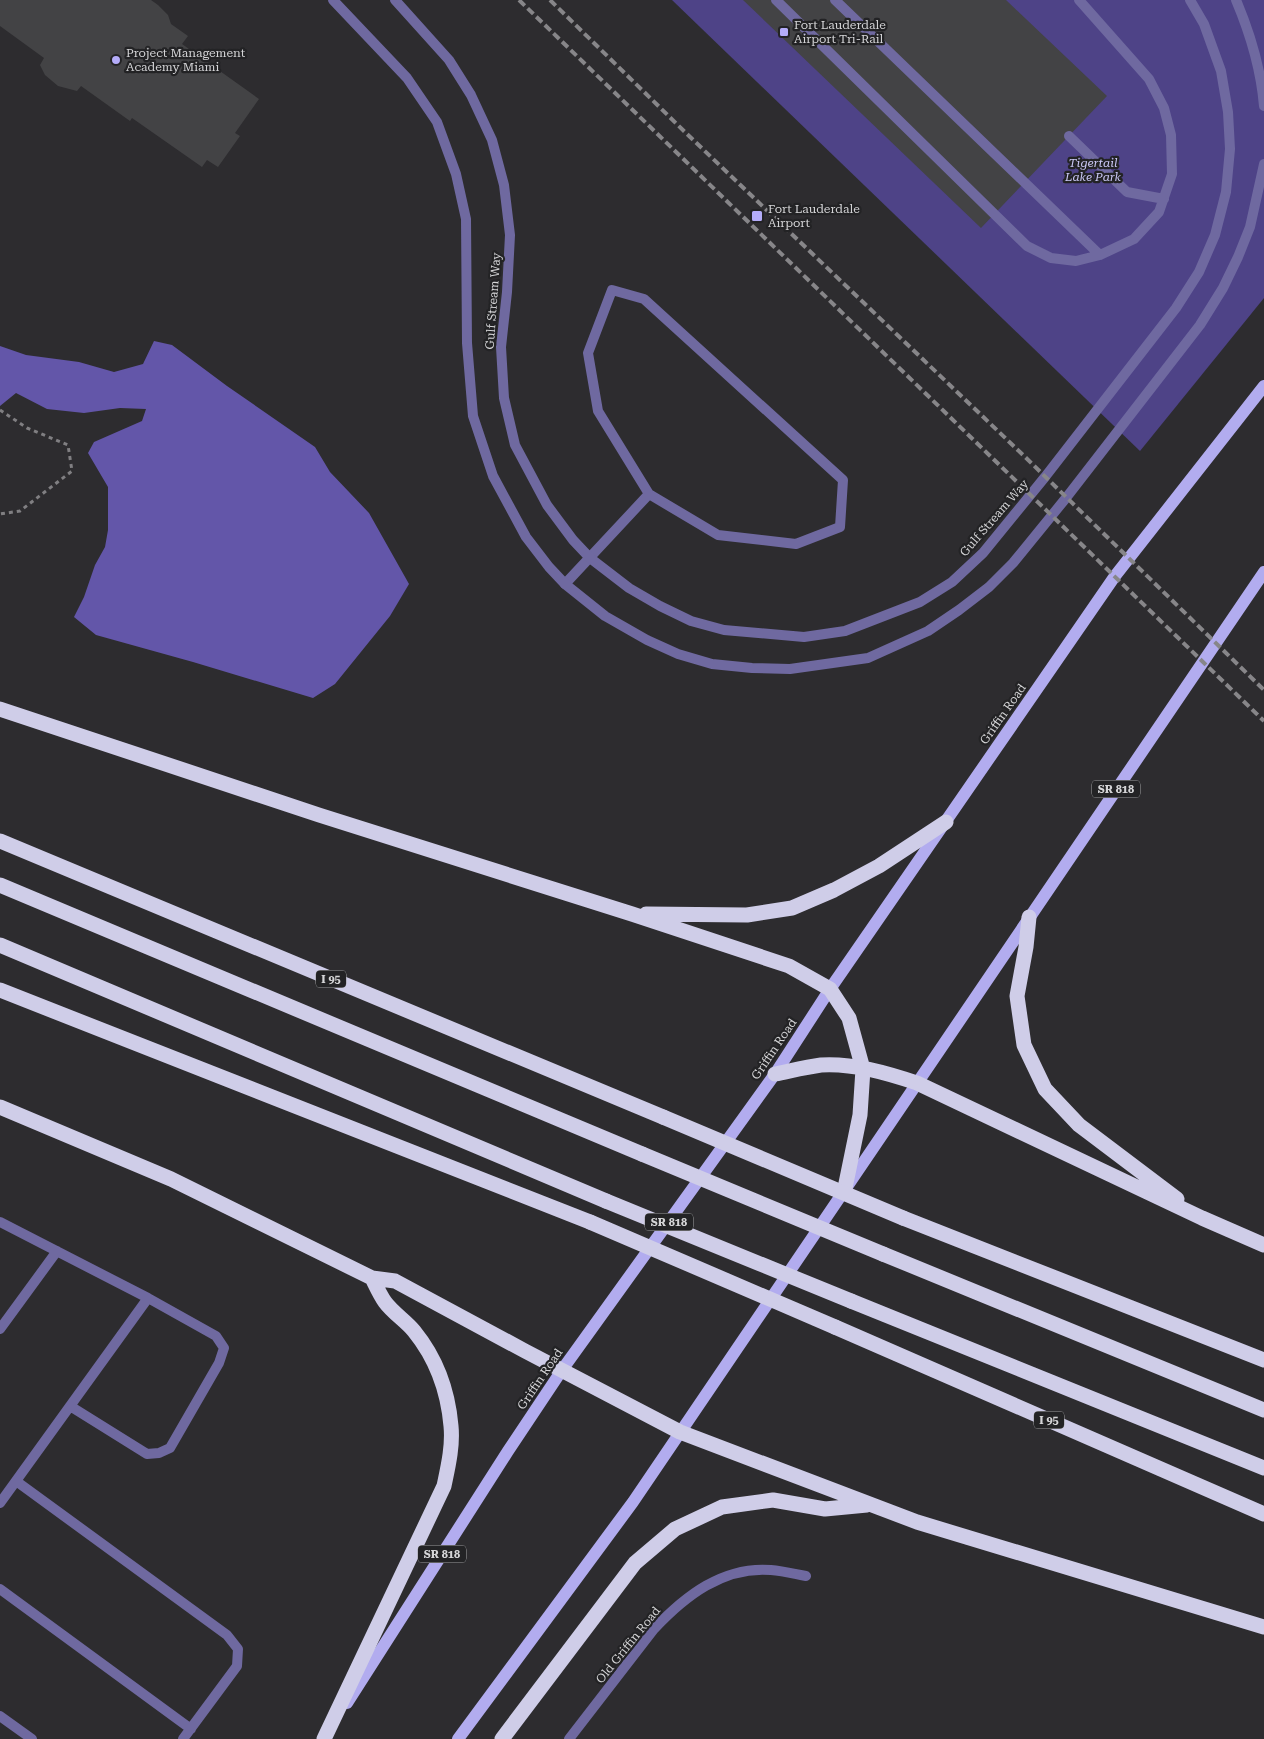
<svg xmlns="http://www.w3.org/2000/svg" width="1264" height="1739" viewBox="0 0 1264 1739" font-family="'Roboto Serif',serif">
<rect width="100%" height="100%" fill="#2d2c2f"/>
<path fill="#4e4387" d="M672,0h592v298l-124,153z"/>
<path fill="#6356a9" d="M154,341l18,4 55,41 88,61 15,25 39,41 40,71 -19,32 -55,68 -22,14 -120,-36 -97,-27 -22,-18 10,-20 11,-32 10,-18 3,-17v-43l-20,-34 6,-11 48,-21 4,-12 -26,-1 -36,5 -37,-4 -31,-16 -16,13v-60l26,9 53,7 35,10 29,-8z"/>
<path fill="#434345" d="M0,0h151l7,5 10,10 3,9 17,12 -6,8 77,55 -24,34 5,3 -22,31 -11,-7 -5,7 -70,-49 -2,3 -49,-35 -4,5 -19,-5 -13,-11 -5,-10 4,-7 -44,-32z
M743,0h263l101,96 -126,132z"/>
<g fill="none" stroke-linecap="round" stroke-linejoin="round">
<path stroke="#807f82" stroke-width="3" stroke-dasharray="4 4" stroke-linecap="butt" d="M0,410l27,18 41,17 4,26 -52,40 -20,3"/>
<path stroke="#6f69a0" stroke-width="10" d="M776,0l251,246 24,12 25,3 24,-6 34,-16 25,-27 13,-38 -1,-39 -7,-27 -15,-29 -70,-79
M835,0l265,255
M1069,136l58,56 37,7
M565,584l84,-90 69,41 78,9 44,-17 3,-47 -199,-181 -32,-9 -24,63 10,58 51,83
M0,1222l148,76 68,38 8,12 -5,15 -49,85 -11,5 -12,1 -77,-48
M0,1329l57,-78
M16,1481l211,154 11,14 -1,17 -54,73
M0,1503l148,-205
M0,1589l191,140
M0,1716l32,23"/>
<path stroke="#6f69a0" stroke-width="10" d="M333,0l74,78 30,44 19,52 10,45 1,124 6,73 20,60 33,61 23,30 16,17 40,32 42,24 31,14 34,10 40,4 38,1 78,-11 60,-27 31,-21 30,-23 24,-24 53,-65 134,-173 23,-37 15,-31 12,-30 14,-63
M395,0l54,60 22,35 21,45 12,45 6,50 -3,57 -6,55 3,51 11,47 32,60 26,35 17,18 39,30 31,18 31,15 33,9 80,7 41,-6 75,-29 32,-20 31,-29 62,-76 131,-169 23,-36 16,-37 11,-43 4,-43 -2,-37 -7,-41 -17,-47 -14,-24
M1236,0c14,33 25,70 28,106
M569,1739l85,-110c31,-33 69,-63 117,-59 12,1 24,4 35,6"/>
<path stroke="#b2acef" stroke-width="12" d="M347,1703l161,-252 54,-81 213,-296 55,-85 285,-413 149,-190
M458,1739l175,-237 631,-930"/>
<path stroke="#cfcde8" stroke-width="15" d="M0,709l319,106 313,99 157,52 41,23 19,29 14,51 -3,46 -15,73
M0,841l663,276
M0,885l642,269
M646,914l101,1 45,-7 42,-18 45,-24 67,-44
M1029,917l-3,30 -9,49 7,49 21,44 34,36 98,74
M0,945l606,256
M0,990l590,232
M775,1074c15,-3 31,-7 46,-9 32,-2 66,8 96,18l285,135 62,27
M0,1107l171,72 201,99 23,3 130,70 155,81 237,90 347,105
M903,1218l361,142
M883,1254l381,156
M851,1301l413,167
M835,1327l429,187
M324,1739l120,-253c4,-19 9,-40 7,-60 -3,-35 -15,-68 -37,-95 -8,-10 -21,-18 -29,-29 -5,-7 -9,-16 -13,-24
M502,1739l133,-176 40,-34 47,-22 51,-7 52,9 42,-4"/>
<path stroke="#878689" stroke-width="4" stroke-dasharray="8 4" stroke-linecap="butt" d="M519,0l745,721
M550,0l137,134 335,320 242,236"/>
<path stroke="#cfcde8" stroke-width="15" d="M663,1117l240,101
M642,1154l241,100
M606,1201l245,100
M590,1222l245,105"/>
</g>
<g fill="#b4acf9" stroke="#232325" stroke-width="2">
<rect x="779" y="27" width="10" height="10" rx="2.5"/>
<circle cx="116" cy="60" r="5"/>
<rect x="751" y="210" width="12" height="12" rx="2.5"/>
</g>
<g text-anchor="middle" stroke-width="4.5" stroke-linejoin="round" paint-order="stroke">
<g fill="#232325" stroke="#a0a0a2" stroke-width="1">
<rect x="1092" y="780.5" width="48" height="17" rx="4"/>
<rect x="316" y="970.5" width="30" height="17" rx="4"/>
<rect x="645" y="1213.5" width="48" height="17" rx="4"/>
<rect x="1034" y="1411.5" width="30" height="17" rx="4"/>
<rect x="418" y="1545.5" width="48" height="17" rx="4"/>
</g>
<g font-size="11" font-weight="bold" fill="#d5d5d7">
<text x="1116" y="793">SR 818</text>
<text x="331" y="983">I 95</text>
<text x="669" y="1226">SR 818</text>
<text x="1049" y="1424">I 95</text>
<text x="442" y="1558">SR 818</text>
</g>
<g font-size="12" fill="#d5d5d7" stroke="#232325" text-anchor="start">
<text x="794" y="29">Fort Lauderdale<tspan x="794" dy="14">Airport Tri-Rail</tspan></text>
<text x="126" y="57">Project Management<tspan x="126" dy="14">Academy Miami</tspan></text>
<text x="768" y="213">Fort Lauderdale<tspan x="768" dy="14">Airport</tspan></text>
</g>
<g font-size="12" font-style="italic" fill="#ccc9f7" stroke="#232325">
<text x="1093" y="167">Tigertail<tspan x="1093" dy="14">Lake Park</tspan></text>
</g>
<g font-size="12" fill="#d5d5d7" stroke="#232325">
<text transform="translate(493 301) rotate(-86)" y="4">Gulf Stream Way</text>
<text transform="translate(994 518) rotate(-49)" y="4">Gulf Stream Way</text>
<text transform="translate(1003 714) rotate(-55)" y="4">Griffin Road</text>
<text transform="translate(774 1049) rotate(-56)" y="4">Griffin Road</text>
<text transform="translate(540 1379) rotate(-56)" y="4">Griffin Road</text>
<text transform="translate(628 1645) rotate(-51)" y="4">Old Griffin Road</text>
</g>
</g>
</svg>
